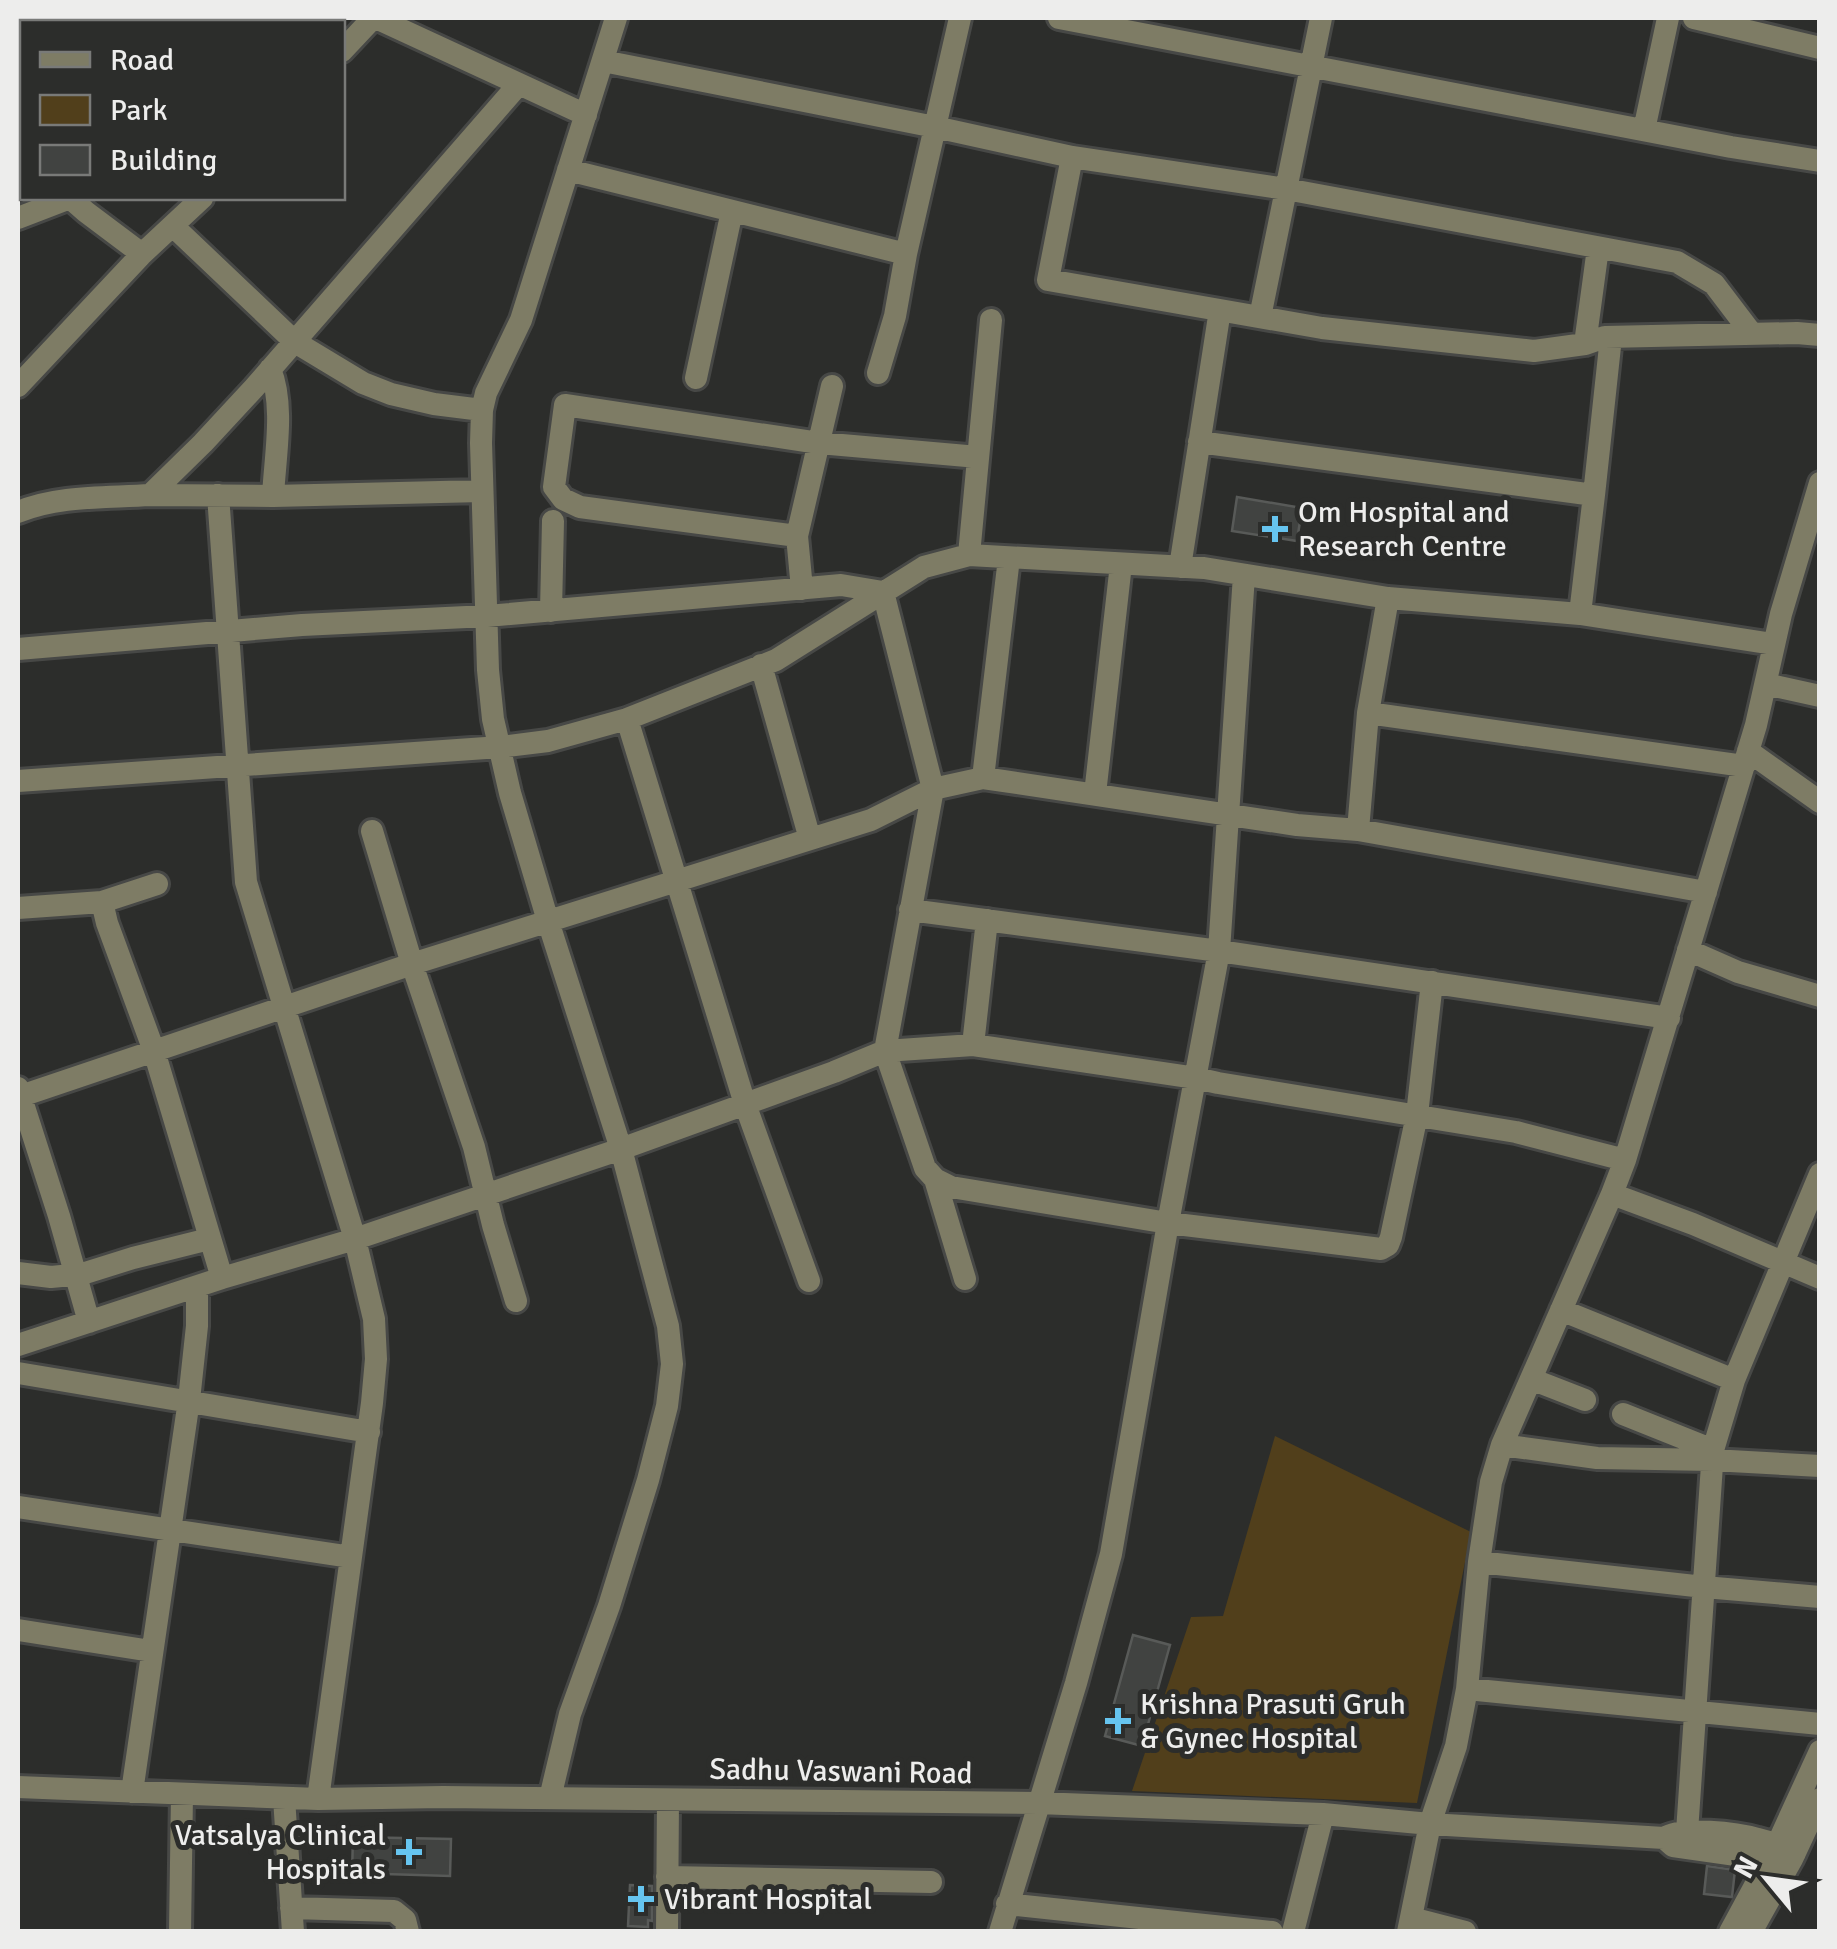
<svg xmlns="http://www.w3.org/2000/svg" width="1837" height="1949" viewBox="0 0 1837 1949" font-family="Signika,sans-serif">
<rect width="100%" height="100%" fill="#2c2d2b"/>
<path fill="#513f1b" d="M1275,1436l196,96 -54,271 -285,-12 59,-174 32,-1z"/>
<path fill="#414341" stroke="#585a58" stroke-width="2.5" d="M1237,497l65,11 -5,33 -65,-10z
M1133,1635l37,10 -28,101 -37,-10z
M353,1837l98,2 -1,37 -98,-3z
M1707,1866l28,4 -3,27 -28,-3z
M630,1885l22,1v35l-4,-1v7l-20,-1z"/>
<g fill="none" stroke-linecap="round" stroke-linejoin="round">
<g stroke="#474846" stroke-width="28">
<path id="minor" d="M92,18l7,4
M376,18l210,97
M1059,18l672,129 89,14
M1694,18l126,30
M219,22l3,-4
M342,51l31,-33
M603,61l332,66 137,30 -24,123 274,48 212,23 51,-7 20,-7 192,-4 23,2
M1644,130l24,-112
M1072,157l214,32 391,73 37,22 38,50
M568,170l338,84 54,-236
M18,218l52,-20 16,14 56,42
M174,227l121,115 68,41 28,11 43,10 48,6
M1260,317l61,-299
M1585,344l13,-96
M270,369c15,36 5,87 3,127
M878,373l17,-57 11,-62
M696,378l36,-167
M18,386l124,-132 60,-56
M1199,442l395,53 -14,119
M150,495l123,1 209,-5
M218,495l28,387 109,357 19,80 2,40 -4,44 -54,396
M1594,495l17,-158
M18,512c40,-17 89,-14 132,-17l53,-52 51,-55 265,-304
M797,536l-217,-29 -17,-8 -9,-12 11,-82 254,38 159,14
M969,555l22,-235
M1180,567l40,-257
M802,589l-5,-53 35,-150
M551,611l2,-90
M18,649l284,-24 185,-9 354,-31 42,7 50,197 -48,262 40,117 10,11 16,8 217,36 213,26 7,-4 3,-8 26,-122 15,-133
M761,665l49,174
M1766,684l54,12
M1368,713l376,53
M627,719l118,385 64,177
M1748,751l72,51
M983,778l26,-220
M18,781l482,-34 48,-6 79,-22 149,-59 148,-93 45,-12 235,13 184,30 192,16 193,30
M1095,794l26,-230
M1358,830l10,-117 20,-115
M372,831l40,133 62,183 19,78 23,76
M102,902l55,-18
M18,908l84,-6 5,21 47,128 68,227
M910,910l309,41 450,67
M1688,950l50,22 82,24
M973,1045l14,-125
M18,1088l41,128 30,106
M18,1097l394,-133 459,-144 62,-31 50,-11 314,47 61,5 348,62
M935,1179l30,100
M1612,1194l81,30 127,54
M18,1273l33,4 31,-3 51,-16 76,-19
M1561,1310l173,70
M18,1345l204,-67 133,-39 266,-90 213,-77 51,-21 88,-6 223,33 22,5 298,49 109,28
M18,1373l351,59
M1531,1379l54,21
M1623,1414l90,36
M1502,1445l95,13 115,2 108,6
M18,1507l333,50
M1479,1562l225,25 116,10
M18,1630l133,21
M1467,1689l353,35
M18,1787l300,12 125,-2 595,6 285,11 107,10 234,14c18,-12 73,-5 94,1 13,3 25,8 37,14
M132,1792l57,-392 8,-74v-39
M284,1798l9,134
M550,1798l20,-84 39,-108 39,-126 19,-74 5,-42 -4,-38 -47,-177 -73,-228 -38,-128 -17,-74 -5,-49 -7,-227 1,-33 4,-17 35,-73 95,-302
M1687,1832l26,-382 21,-70 86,-206
M1664,1838l9,8 77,11 29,12
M667,1877l264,5
M1007,1904l265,28
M291,1908l103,3 11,9 3,12
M1411,1918l54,14
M180,1932l2,-138
M667,1932l1,-132
M1000,1932l76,-249 35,-129 57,-331 51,-272 25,-376
M1293,1932l30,-118
M1408,1932l22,-108 26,-78 11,-57 12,-127 12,-80 11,-37 110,-251 13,-34 131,-435 25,-111 39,-131
M1730,1932l47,-87 43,-94
M1751,1932l41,-73 28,-60"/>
</g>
<use href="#minor" stroke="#7e7c65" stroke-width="22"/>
</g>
<g fill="#66c4ef" stroke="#2c2d2b" stroke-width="4">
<path d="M1270 514h10v10h10v10h-10v10h-10v-10h-10v-10h10z"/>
<path d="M1113 1706h10v10h10v10h-10v10h-10v-10h-10v-10h10z"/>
<path d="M404 1837h10v10h10v10h-10v10h-10v-10h-10v-10h10z"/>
<path d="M636 1884h10v10h10v10h-10v10h-10v-10h-10v-10h10z"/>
</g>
<g text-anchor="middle" stroke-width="10" stroke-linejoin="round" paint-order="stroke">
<g font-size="30" fill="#ededec" stroke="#2c2d2b" text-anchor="start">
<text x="1298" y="522">Om Hospital and<tspan x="1298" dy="34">Research Centre</tspan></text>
<text x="1140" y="1714">Krishna Prasuti Gruh<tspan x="1140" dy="34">&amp; Gynec Hospital</tspan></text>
<text x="386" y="1845" text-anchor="end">Vatsalya Clinical<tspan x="386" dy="34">Hospitals</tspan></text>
<text x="664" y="1909">Vibrant Hospital</text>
</g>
<g font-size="30" fill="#ededec" stroke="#2c2d2b">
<text transform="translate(841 1771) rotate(1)" y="10">Sadhu Vaswani Road</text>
</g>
</g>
<rect width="1837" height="1949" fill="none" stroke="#ededec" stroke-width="40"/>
<rect x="20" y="20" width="325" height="180" fill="#2c2d2b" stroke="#797a78" stroke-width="2.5"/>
<rect x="40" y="52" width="50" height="15" fill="#7e7c65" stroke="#797a78" stroke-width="2.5"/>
<text x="110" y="70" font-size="30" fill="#ededec">Road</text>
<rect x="40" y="95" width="50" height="30" fill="#513f1b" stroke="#797a78" stroke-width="2.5"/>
<text x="110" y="120" font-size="30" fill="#ededec">Park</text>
<rect x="40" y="145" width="50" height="30" fill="#414341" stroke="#797a78" stroke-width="2.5"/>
<text x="110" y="170" font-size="30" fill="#ededec">Building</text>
<g transform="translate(1767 1879) rotate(299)" stroke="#2c2d2b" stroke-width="8" paint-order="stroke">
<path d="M0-8L18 38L0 25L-18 38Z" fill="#ededec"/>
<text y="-15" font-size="28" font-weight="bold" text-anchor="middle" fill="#ededec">N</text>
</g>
</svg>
